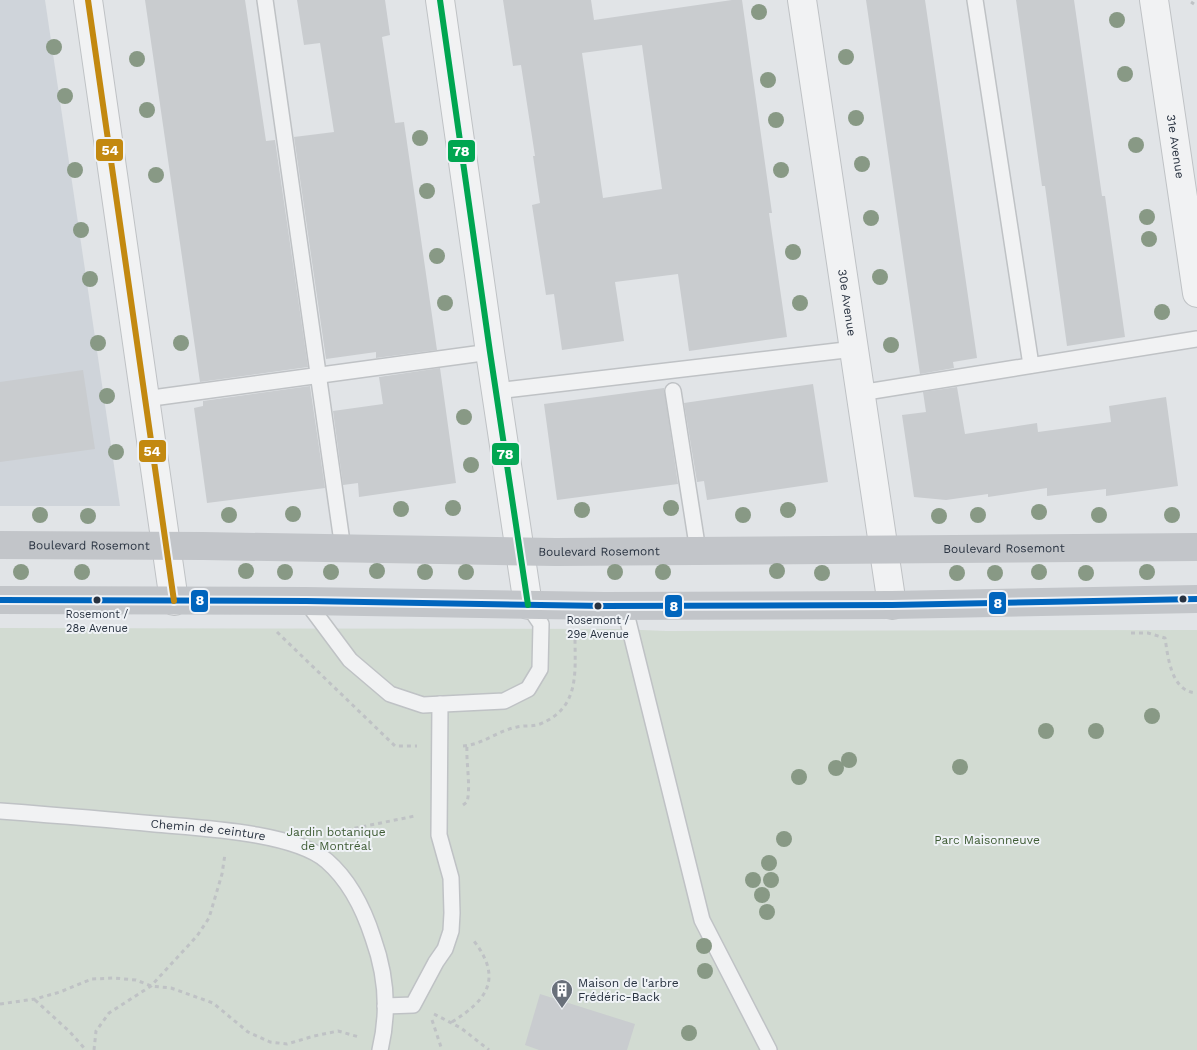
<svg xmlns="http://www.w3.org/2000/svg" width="1197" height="1050" viewBox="0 0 1197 1050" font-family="'Work Sans',sans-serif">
<rect width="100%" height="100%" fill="#e1e4e7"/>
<path fill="#cfd4da" d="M0,0h45l75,506h-120z"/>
<path fill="#d2dbd2" d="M0,628l617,1 49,2 531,-1v420h-1197z"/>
<path fill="#c9cccf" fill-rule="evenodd" d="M145,0h100l21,141 9,-1 33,227 -108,15z
M297,0h88l5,35 -8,2 13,86 9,-1 33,228 -61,8v-6l-50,7 -32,-222 40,-5 -14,-89 -16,2z
M503,0h88l3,20 138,-20h10l30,213h-3l18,124 -98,14 -11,-77 -63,8 9,59 -62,9 -8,-56 -8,1 -14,-90 8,-2 -7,-47h2l-14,-91 -8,1zM642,45l20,144 -59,9 -21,-145z
M866,0h59l52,358 -24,4 1,6 -34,6z
M1016,0h58l28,196h3l20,141 -58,9 -22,-160h-3z
M440,368l16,115 -97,14 -1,-14 -15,2 -10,-74 50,-7 -4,-27z
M83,370l12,79 -95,13v-80z
M813,384l15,98 -121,18 -3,-19 -7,1 -13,-79z
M310,386l15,102 -118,15 -13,-95 9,-2v-5z
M957,387l8,47 72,-11 1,9 73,-10 -2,-16 57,-9 12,89 -72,10v-7l-59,7v-8l-59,9v-3l-42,6 -32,-3 -12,-82 24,-3 -3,-20z
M664,388l14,96 -121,16 -13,-96z
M540,994l95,30 -8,26h-88l-14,-5z"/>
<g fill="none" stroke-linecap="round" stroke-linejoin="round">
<g stroke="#bfc2c5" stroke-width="18">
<g id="lane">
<path d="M265,0l78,549"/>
<path d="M975,0l56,365"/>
<path d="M496,391l358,-42"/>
<path d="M673,391l25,160"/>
<path d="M860,393l337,-54"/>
<path d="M145,399l345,-47"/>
<path d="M306,601l44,59 40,34 33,11 81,-4 24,-12 12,-20 1,-45 -13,-19"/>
<path d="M624,605l78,315 67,130"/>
<path id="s1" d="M0,811c52,4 103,8 155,13 44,4 139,8 172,37 23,20 37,49 46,77 13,36 16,75 7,112"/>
<path d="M385,1006l28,-1 23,-43 9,-13 6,-18 1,-18 -1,-35 -12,-43 1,-131"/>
</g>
</g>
<g stroke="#bfc2c5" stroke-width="30">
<g id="street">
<path d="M88,0l86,601"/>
<path d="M440,0l50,352 38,253"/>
<path id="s2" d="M802,0l90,605"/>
<path id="s3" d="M1154,0l43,293"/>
</g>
</g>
<path stroke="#bfc2c5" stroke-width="3" stroke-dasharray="4 4" stroke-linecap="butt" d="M1191,2l3,2
M277,632l118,114h22
M1131,633h17l17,5c3,19 6,54 32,55
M463,746c19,-1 36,-16 54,-19 8,-2 15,0 23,-3 40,-16 35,-51 35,-87
M463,805l4,-3c4,-15 -1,-39 0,-56
M331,833l84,-17
M35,1000l35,32 16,18
M0,1004l35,-5 25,-7 32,-13 22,-1 22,2 15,6 20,2 42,15 35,29 22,10 17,2 27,-8 24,-5 21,6
M434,1014l27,14 28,22
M432,1020l10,30
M452,1022c35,-22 51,-43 22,-81
M94,1050l2,-19 13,-18 42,-27 46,-50 12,-18 13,-44 3,-20"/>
<use href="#lane" stroke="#f1f2f3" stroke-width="15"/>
<use href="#street" stroke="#f1f2f3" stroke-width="28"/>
<g stroke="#c2c5c9" stroke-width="28">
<path id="s4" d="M0,545l203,1 353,6 641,-5"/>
<path d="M0,600l306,1 299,5 287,-1 305,-6"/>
</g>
<g stroke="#eff2f6" stroke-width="10">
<path id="bus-1" d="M0,600l306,1 299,5 287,-1 305,-6"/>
</g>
<g stroke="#eff2f6" stroke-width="10">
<path id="bus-2" d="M88,0l86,601"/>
</g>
<g stroke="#eff2f6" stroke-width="10">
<path id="bus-3" d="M440,0l50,352 38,253"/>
</g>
<use href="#bus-1" stroke="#0065bd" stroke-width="6"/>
<use href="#bus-2" stroke="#c38910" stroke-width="6"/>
<use href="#bus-3" stroke="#00a651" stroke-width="6"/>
</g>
<g fill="#889985">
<circle cx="759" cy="12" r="8"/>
<circle cx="1117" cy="20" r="8"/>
<circle cx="54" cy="47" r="8"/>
<circle cx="846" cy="57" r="8"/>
<circle cx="137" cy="59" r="8"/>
<circle cx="1125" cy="74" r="8"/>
<circle cx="768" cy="80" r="8"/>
<circle cx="65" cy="96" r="8"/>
<circle cx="147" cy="110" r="8"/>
<circle cx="856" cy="118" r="8"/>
<circle cx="776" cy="120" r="8"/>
<circle cx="420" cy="138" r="8"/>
<circle cx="1136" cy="145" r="8"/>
<circle cx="862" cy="164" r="8"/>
<circle cx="75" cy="170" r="8"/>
<circle cx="781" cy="170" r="8"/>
<circle cx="156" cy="175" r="8"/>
<circle cx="427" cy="191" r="8"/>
<circle cx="1147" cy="217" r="8"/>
<circle cx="871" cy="218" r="8"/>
<circle cx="81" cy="230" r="8"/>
<circle cx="1149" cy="239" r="8"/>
<circle cx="793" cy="252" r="8"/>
<circle cx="437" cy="256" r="8"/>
<circle cx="880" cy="277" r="8"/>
<circle cx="90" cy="279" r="8"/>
<circle cx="445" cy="303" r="8"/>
<circle cx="800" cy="303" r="8"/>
<circle cx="1162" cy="312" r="8"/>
<circle cx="98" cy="343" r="8"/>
<circle cx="181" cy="343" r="8"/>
<circle cx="891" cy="345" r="8"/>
<circle cx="107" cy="396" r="8"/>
<circle cx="464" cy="417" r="8"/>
<circle cx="116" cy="452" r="8"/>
<circle cx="471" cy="465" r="8"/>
<circle cx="453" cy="508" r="8"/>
<circle cx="671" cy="508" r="8"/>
<circle cx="401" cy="509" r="8"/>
<circle cx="582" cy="510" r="8"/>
<circle cx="788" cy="510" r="8"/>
<circle cx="1039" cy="512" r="8"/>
<circle cx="293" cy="514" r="8"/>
<circle cx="40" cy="515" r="8"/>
<circle cx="229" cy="515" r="8"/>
<circle cx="743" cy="515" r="8"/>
<circle cx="978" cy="515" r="8"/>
<circle cx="1099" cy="515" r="8"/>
<circle cx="1172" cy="515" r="8"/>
<circle cx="88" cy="516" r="8"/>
<circle cx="939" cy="516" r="8"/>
<circle cx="246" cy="571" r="8"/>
<circle cx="377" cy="571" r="8"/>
<circle cx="777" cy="571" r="8"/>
<circle cx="21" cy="572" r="8"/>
<circle cx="82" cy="572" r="8"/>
<circle cx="285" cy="572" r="8"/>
<circle cx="331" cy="572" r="8"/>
<circle cx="425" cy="572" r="8"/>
<circle cx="466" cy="572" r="8"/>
<circle cx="615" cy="572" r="8"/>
<circle cx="663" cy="572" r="8"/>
<circle cx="1039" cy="572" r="8"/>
<circle cx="1147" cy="572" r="8"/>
<circle cx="822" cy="573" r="8"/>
<circle cx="957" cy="573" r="8"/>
<circle cx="995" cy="573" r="8"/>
<circle cx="1086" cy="573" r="8"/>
<circle cx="1152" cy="716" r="8"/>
<circle cx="1046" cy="731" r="8"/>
<circle cx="1096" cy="731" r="8"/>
<circle cx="849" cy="760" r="8"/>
<circle cx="960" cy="767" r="8"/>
<circle cx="836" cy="768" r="8"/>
<circle cx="799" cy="777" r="8"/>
<circle cx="784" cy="839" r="8"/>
<circle cx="769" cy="863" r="8"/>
<circle cx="753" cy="880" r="8"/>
<circle cx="771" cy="880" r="8"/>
<circle cx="762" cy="895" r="8"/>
<circle cx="767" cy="912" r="8"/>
<circle cx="704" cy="946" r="8"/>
<circle cx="705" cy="971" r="8"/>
<circle cx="689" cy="1033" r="8"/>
</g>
<defs>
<g id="building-pin" transform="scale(1.125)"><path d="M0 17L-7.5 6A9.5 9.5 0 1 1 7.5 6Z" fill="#69707a" stroke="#eff2f6"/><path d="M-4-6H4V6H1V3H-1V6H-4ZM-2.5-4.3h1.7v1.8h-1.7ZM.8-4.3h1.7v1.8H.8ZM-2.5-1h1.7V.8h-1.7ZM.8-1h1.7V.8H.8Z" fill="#fff"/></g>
</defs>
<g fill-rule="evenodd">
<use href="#building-pin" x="562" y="990"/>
</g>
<g fill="#283240" stroke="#eff2f6" stroke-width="2">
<circle cx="1183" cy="599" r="4.5"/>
<circle cx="97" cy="600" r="4.5"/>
<circle cx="598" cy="606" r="4.5"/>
</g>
<g text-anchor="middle" stroke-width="4" stroke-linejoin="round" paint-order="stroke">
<g font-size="11" fill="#283240" stroke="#eff2f6">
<text x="97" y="618">Rosemont /<tspan x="97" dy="14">28e Avenue</tspan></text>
<text x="598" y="624">Rosemont /<tspan x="598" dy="14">29e Avenue</tspan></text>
</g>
<g font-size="12" fill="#283240" stroke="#eff2f6">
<text dy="4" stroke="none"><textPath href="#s3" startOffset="148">31e Avenue</textPath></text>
<text dy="4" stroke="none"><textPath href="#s2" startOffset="306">30e Avenue</textPath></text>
<text dy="4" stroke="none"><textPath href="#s4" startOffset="89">Boulevard Rosemont</textPath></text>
<text dy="4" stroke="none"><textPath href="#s4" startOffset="1004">Boulevard Rosemont</textPath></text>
<text dy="4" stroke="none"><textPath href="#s4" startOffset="599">Boulevard Rosemont</textPath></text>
<text dy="4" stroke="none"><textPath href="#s1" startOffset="209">Chemin de ceinture</textPath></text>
</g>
<g font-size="12" fill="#3f5c35" stroke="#eff2f6">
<text x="336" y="836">Jardin botanique<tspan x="336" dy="14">de Montréal</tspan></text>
<text x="987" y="844">Parc Maisonneuve</text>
</g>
<g font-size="12" fill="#283240" stroke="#eff2f6" text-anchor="start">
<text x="578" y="987">Maison de l'arbre<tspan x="578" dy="14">Frédéric-Back</tspan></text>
</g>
</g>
<g stroke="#eff2f6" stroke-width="2">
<rect x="95" y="138" width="29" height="24" rx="5" fill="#c38910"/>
<rect x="447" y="139" width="29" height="24" rx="5" fill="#00a651"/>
<rect x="138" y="439" width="29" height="24" rx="5" fill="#c38910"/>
<rect x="491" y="442" width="29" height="24" rx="5" fill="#00a651"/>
<rect x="190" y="589" width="19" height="24" rx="5" fill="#0065bd"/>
<rect x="988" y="591" width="19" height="24" rx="5" fill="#0065bd"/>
<rect x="664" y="594" width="19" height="24" rx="5" fill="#0065bd"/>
</g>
<g font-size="14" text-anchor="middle" font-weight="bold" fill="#fff">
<text x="110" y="155">54</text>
<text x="461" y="156">78</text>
<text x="152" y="456">54</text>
<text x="505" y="459">78</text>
<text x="200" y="605">8</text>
<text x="998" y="608">8</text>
<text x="674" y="611">8</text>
</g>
</svg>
